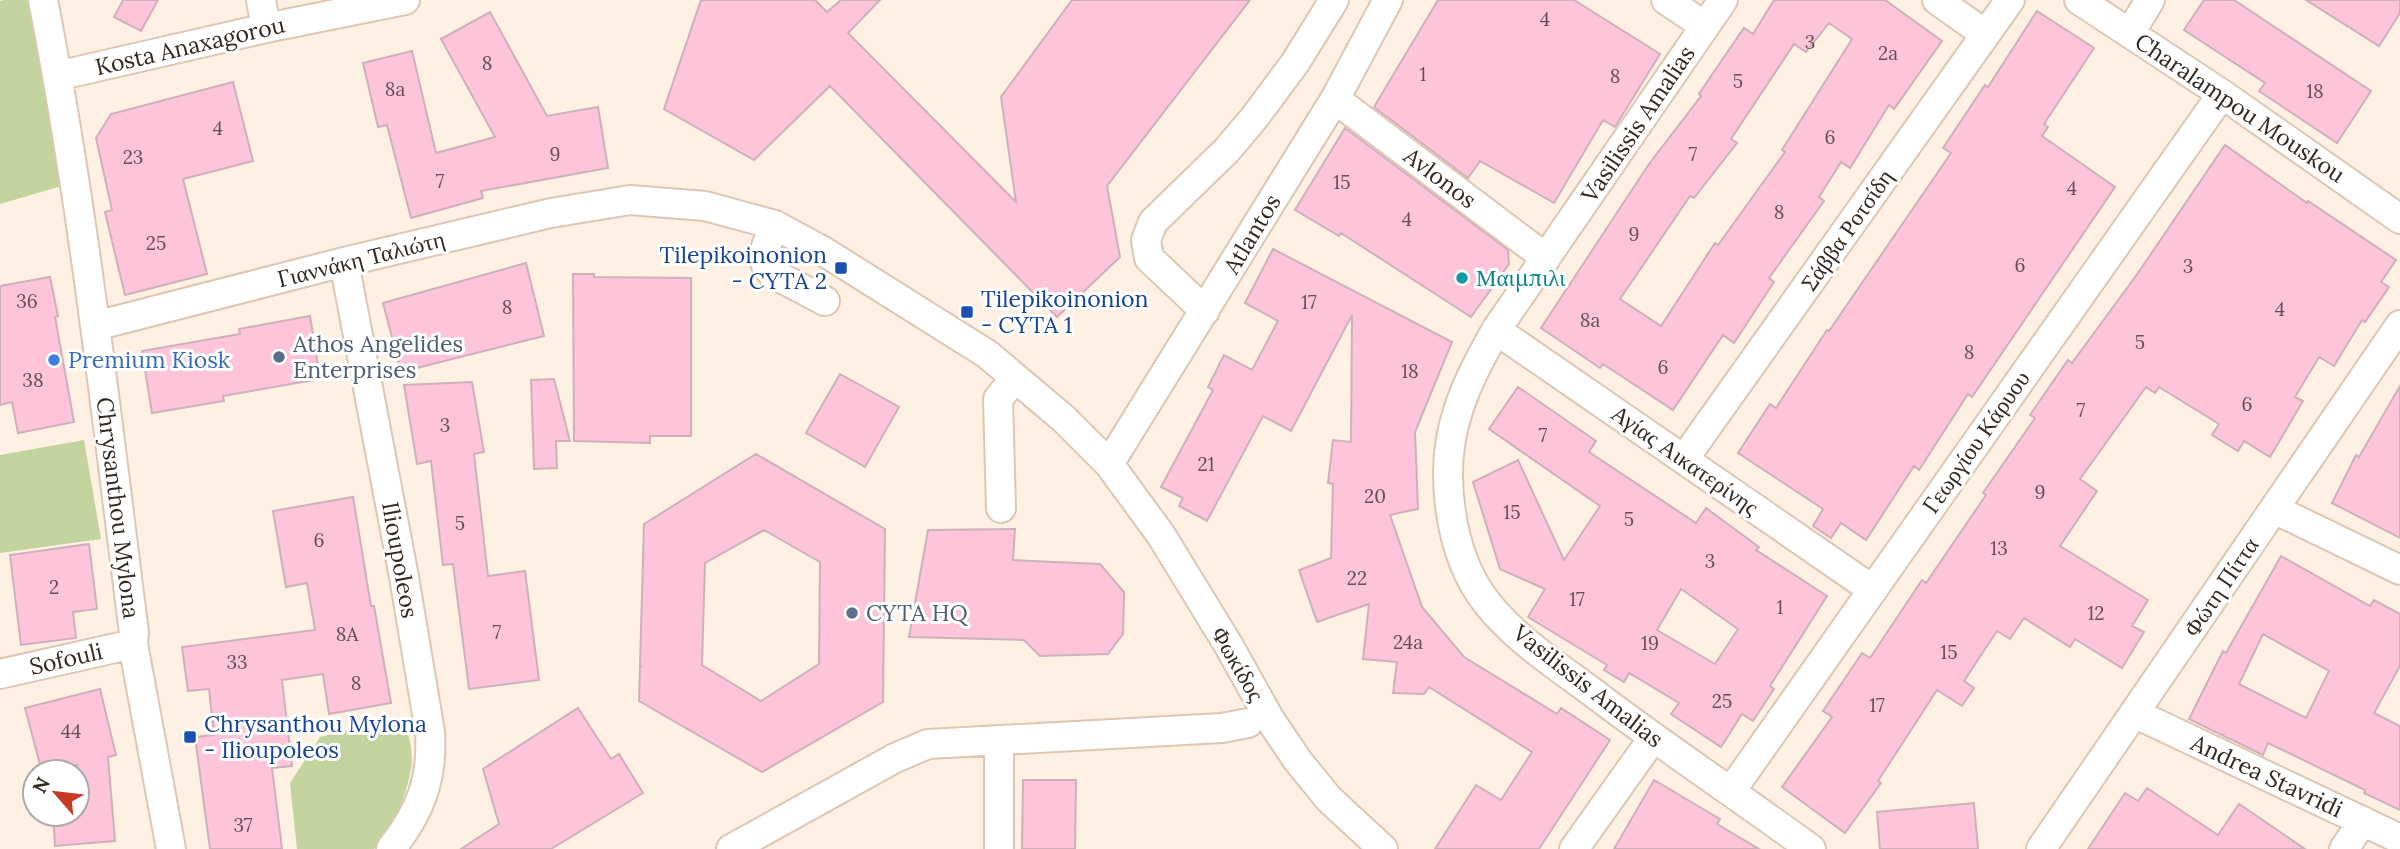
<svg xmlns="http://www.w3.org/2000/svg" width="2400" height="849" viewBox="0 0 2400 849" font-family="Lora,serif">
<rect width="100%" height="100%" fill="#fef0e3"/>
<path fill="#c2d39d" d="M4,0h29l32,185 -65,19v-203z
M84,440l17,99 -101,14v-98z
M404,717c3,13 8,29 8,43 -2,26 -18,72 -38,89h-77l-7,-66 30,-46z"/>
<path fill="#fec4da" stroke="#ceb0bb" stroke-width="2" fill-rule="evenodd" d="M123,0h35l-17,31 -27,-14z
M701,0h114l12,12 14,-12h39l-32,33 168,169 -15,-105 71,-97h178l-143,186 13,71 -63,60 -227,-231 -76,74 -90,-51z
M1438,0h136l86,54 -45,73 -12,-7 -49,83 -74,-42 -12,17 -94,-71z
M1774,0h111l57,41 -48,68 -5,-4 -39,63 -9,-6 -22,35 5,4 -55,77 5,4 -40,61 -11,-8 -50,75 -70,-46 -3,4 -59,-40 108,-164 52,-68 -2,-2 27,-40 18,-26 9,6zM1829,23l23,16 -70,111 3,2 -67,93 -3,-2 -54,83 -41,-27 70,-103 4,2 43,-55 -6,-4 63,-95 12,8z
M2204,0h30l137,91 -34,52 -78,-52 6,-8 -81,-53z
M2306,0h94v13l-21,33z
M2037,11l57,37 -50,76 4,3 -6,9 73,51 -143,210 -4,-3 -49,76 -5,-4 -48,74 -25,-17 -10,15 -18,-12 10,-17 -85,-56 32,-49 6,4 51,-78 2,1 122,-178 -8,-5 42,-63 3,2z
M490,12l57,104 51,-9 10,61 -127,23 2,7 -72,20 -24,-93 -9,2 -15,-64 49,-12 24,102 59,-16 -54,-98z
M233,82l20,79 -70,18 24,95 -82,21 -20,-83 7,-2 -16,-72 15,-24z
M1345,128l163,122 1,14 -38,53 -130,-84 -2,3 -44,-26z
M2225,145l82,58 1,-2 88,59 -15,22 8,5 -24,35 -3,-2 -28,46 -15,-9 -24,40 8,4 -33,56 -26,-16 -6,10 -26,-16 7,-11 -60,-37 -4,6 -9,-6 -66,92 17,12 -37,55 88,54 -16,26 12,6 -22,36 -47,-29 -5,8 -46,-29 -14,21 -13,-8 -33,50 10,7 -12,18 -25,-16 -59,91 3,2 -36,50 -63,-46 50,-70 -9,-6 39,-58 8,5 52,-78 4,3 60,-88 -3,-2 52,-75 -5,-3 38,-55 4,3 66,-90z
M1273,249l179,93 -37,90 3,77 -28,6 32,92 42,50 93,57 4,-6 49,32 -71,109h-104l41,-64 25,15 31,-48 -103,-65 -5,7 -31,-1 4,-31 -34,-3 6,-55 -52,18 -18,-52 32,-12 2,-74 -5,-1 5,-43 18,2 1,-127 -61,116 -28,-15 -56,105 -28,-15 4,-8 -22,-11 52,-97 -5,-3 16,-32 28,15 26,-49 -33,-18z
M526,263l18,73 -143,36 -18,-69z
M573,274h21v3l97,1v158h-41v7l-76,-2z
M50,277l8,39 -3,1 19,105 -56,11 -6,-31 -12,3v-119z
M310,316l10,63 -97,17 1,5 -72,12 -10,-62 98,-17 -1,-5z
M840,374l59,33 -34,60 -59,-34z
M554,379l16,62h-14l1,27 -23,1 -3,-89z
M472,382l12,70 -10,2 14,122 37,-5 14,109 -70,9 -16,-125 -10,1 -12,-104 -14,3 -13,-79z
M2400,386v152l-68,-35 24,-48 3,2z
M1518,387l78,54 -7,11 107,71 10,-15 53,39 -3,3 71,46 -57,90 4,3 -21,32 -11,-7 -21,33 -50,-33 8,-11 -50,-30 -5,9 -20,-12 3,-5 -79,-48 17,-28 -45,-20 -27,-87 45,-22 46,100 36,-54 -111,-77zM1681,589l57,40 -23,35 -58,-34z
M756,454l129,75 -2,173 -121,70 -123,-71 1,-34 2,-1h-2l4,-142zM764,530l56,32 -1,102 -58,37 -59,-36 3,-102z
M353,497l18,109h3l17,97 -62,11 -6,-40 -41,6 10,86 -20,2 10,81h-72l-15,-112 19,-2 -5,-46 -21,2 -6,-44 133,-17 -8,-47 -21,4 -13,-76z
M1015,529l-2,31 87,4 24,28 -1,42 -15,20 -68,2 -16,-16 -115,-3 19,-107z
M89,544l8,65 -24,3 3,26 -55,7 -11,-90z
M2281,556l89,50 4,-6 26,14v52l-26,47 26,13v84l-36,-17 1,-3 -97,-47 -5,12 -74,-36 34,-68 3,2zM2263,634l66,37 -23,47 -67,-34z
M100,689l16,66 -8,2 7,84 -60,5 -2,-32h24v-49l-35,7 -17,-64z
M578,708l33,51 8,-5 24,39 -92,56h-90l38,-25 -16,-55z
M1023,780h53l-1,69h-53z
M1654,780l66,39 -3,5 42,25h-145z
M2147,788l71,47 21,-31 66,45h-217l37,-56 13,8z
M1974,803l4,46h-98l-3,-37z"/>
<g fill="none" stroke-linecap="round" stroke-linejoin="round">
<g stroke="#ddc7b2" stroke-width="32">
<path id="minor" d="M43,0c41,209 64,422 91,633l-1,11 38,205
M261,0l5,28
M1666,0l39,26
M1723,0l-227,330c-15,27 -29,52 -38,81 -20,59 -9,144 29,192 31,39 74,65 113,95 69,52 141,100 211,151
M1937,0l48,34
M2079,0l143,94 178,125
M2130,33l20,-33
M57,76l209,-48 139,-28
M1335,99l211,159
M775,225c-7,18 -19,33 -3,48l53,28
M344,262l60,315 26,155c3,48 -10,80 -39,117
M1205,311l-56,-53 -3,-18 7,-18 74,-72 27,-32 41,-55 39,-63
M95,326l249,-64 207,-49 79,-13 75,6 70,19 48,26 164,103 77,65 45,45 52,71 68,111 40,72 29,43 31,38 54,50
M1496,330l377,260
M1684,459l326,-459
M1109,464l226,-365 53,-99
M1001,508l-3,-109 17,-21
M2274,509l126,61
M0,674l133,-30
M2134,713l266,126
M999,741v108
M1731,791l491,-697
M731,849l164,-91 33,-14 294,-16 26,-5
M1574,849l79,-111
M2041,849l359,-524
M2344,849l19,-28"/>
</g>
<use href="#minor" stroke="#fff" stroke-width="28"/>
</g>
<g fill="#1a4fb4" stroke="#fff" stroke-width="2.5">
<rect x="834" y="261" width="14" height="14" rx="3.5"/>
<rect x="960" y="305" width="14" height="14" rx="3.5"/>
<rect x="183" y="730" width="14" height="14" rx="3.5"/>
</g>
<circle fill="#0f9aa8" stroke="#fff" stroke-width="2.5" cx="1462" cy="278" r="7"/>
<g fill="#5c6f8a" stroke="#fff" stroke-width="2.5">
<circle cx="279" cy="357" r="7"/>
<circle cx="852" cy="613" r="7"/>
</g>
<circle fill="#3f7fe0" stroke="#fff" stroke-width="2.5" cx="54" cy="360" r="7"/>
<g text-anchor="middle" stroke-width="6" stroke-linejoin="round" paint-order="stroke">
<g font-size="19" fill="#65504f">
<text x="1545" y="26">4</text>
<text x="1810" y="49">3</text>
<text x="1888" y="60">2a</text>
<text x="487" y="70">8</text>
<text x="1423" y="81">1</text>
<text x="1615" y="83">8</text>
<text x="1738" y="88">5</text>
<text x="395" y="96">8a</text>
<text x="2315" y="98">18</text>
<text x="218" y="135">4</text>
<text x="1830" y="144">6</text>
<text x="555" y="161">9</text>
<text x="1693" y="161">7</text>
<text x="133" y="164">23</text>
<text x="440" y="188">7</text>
<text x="1342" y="189">15</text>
<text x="2072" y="195">4</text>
<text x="1779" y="219">8</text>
<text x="1407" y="226">4</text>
<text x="1634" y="241">9</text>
<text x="156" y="250">25</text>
<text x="2020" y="272">6</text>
<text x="2188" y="273">3</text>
<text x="27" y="308">36</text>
<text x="1309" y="309">17</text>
<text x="507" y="314">8</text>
<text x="2280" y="316">4</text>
<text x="1590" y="327">8a</text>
<text x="2140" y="349">5</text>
<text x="1969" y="359">8</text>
<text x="1663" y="374">6</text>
<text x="1410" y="378">18</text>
<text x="33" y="387">38</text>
<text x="2247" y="411">6</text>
<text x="2081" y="417">7</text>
<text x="445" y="432">3</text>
<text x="1543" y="442">7</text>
<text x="1206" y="471">21</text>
<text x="2040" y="499">9</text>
<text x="1375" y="503">20</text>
<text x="1512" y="519">15</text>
<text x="1629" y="526">5</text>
<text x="460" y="530">5</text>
<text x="319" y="547">6</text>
<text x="1999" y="555">13</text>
<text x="1710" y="568">3</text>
<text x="1357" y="585">22</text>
<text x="54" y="594">2</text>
<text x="1577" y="606">17</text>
<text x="1780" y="614">1</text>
<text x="2096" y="620">12</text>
<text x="497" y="639">7</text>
<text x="347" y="641">8A</text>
<text x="1408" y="649">24a</text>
<text x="1650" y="650">19</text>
<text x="1949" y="659">15</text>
<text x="237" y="669">33</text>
<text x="356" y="690">8</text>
<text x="1722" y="708">25</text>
<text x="1877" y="712">17</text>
<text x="71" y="738">44</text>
<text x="243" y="832">37</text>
</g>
<g font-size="23" fill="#322921" stroke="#fff">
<text transform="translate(190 46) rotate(-13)" y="8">Kosta Anaxagorou</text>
<text transform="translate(2240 108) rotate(34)" y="8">Charalampou Mouskou</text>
<text transform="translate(1638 124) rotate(-56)" y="8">Vasilissis Amalias</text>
<text transform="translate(1440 178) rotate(37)" y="8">Avlonos</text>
<text transform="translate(1847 230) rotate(-55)" y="8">Σάββα Ροτσίδη</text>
<text transform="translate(1252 234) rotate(-59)" y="8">Atlantos</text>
<text transform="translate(361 259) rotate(-14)" y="8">Γιαννάκη Ταλιώτη</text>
<text transform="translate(1976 442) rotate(-55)" y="8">Γεωργίου Κάρυου</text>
<text transform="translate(1685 460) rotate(35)" y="8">Αγίας Αικατερίνης</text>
<text transform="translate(118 508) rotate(83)" y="8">Chrysanthou Mylona</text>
<text transform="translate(400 560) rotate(80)" y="8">Ilioupoleos</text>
<text transform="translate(2221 587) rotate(-56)" y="8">Φώτη Πίττα</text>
<text transform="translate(66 659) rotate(-13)" y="8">Sofouli</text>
<text transform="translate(1238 664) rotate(60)" y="8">Φωκίδος</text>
<text transform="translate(1588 686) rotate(38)" y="8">Vasilissis Amalias</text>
<text transform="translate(2267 776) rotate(25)" y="8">Andrea Stavridi</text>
</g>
<g font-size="23" fill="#164399" stroke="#fff" text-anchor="start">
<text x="827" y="263" text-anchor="end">Tilepikoinonion<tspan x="827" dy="26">- CYTA 2</tspan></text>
<text x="981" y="307">Tilepikoinonion<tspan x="981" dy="26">- CYTA 1</tspan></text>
<text x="204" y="732">Chrysanthou Mylona<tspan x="204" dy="26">- Ilioupoleos</tspan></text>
</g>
<g font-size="23" fill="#0d838f" stroke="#fff" text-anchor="start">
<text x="1476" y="286">Μαιμπιλι</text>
</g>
<g font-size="23" fill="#4e5e75" stroke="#fff" text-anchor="start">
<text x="293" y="352">Athos Angelides<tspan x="293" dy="26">Enterprises</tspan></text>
<text x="866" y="621">CYTA HQ</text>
</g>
<g font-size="23" fill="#366cbe" stroke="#fff" text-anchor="start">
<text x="68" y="368">Premium Kiosk</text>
</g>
</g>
<g transform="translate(56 793) rotate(298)"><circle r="33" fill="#ffffff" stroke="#ada9a6" stroke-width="2"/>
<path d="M0-5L12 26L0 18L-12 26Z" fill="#c63a27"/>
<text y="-10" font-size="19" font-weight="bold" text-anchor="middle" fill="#322921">N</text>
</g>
</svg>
